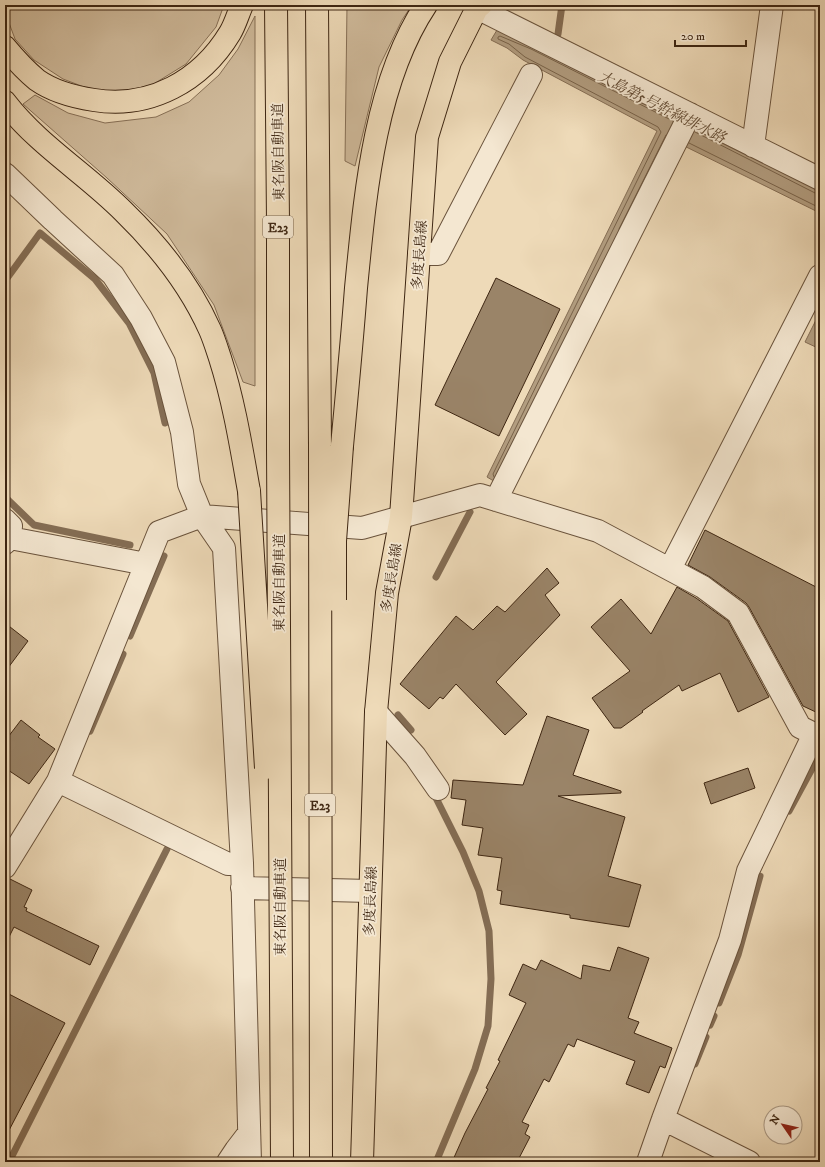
<svg xmlns="http://www.w3.org/2000/svg" width="825" height="1167" viewBox="0 0 825 1167" font-family="'IM FELL DW Pica','Noto Serif JP',serif">
<rect width="100%" height="100%" fill="#eedab8"/>
<filter id="stains"><feTurbulence type="fractalNoise" baseFrequency=".005" numOctaves="4"/><feColorMatrix values="0 0 0 0 .2 0 0 0 0 .09 0 0 0 0 .02 0 0 0 .5 -.17"/></filter>
<radialGradient id="worn" r=".72"><stop offset=".6" stop-color="#630" stop-opacity="0"/><stop offset="1" stop-color="#630" stop-opacity=".3"/></radialGradient>
<path fill="#d0bb9c" stroke="#877057" d="M5,5h219l-8,22 -30,37 -34,21 -28,6 -32,-1 -29,-11 -29,-19 -19,-21 -10,-27z
M347,5h65l-10,15 -23,47 -24,99 -10,-5z
M255,16v370l-12,-4 -29,-77 -47,-71 -60,-56 -84,-74 12,-9 33,18 37,10 51,-6 33,-15 30,-27 19,-26z"/>
<path fill="#b29d80" stroke="#846d54" d="M497,30l36,15 287,146v22l-152,-75 -171,345 -10,-6 170,-346 -134,-71 -16,-12 -16,-8z
M819,314h1v35l-15,-7z"/>
<g fill="none" stroke-linecap="round" stroke-linejoin="round">
<path stroke="#786249" stroke-width="1" d="M695,132l122,62h3
M689,143l131,65
M619,229l47,-94
M494,477l-1,-3 168,-342 -3,-5 -133,-70 -16,-13 -11,-5v-2l2,-1 31,13 142,72"/>
<path stroke="#846d54" stroke-width="7" d="M558,34l4,-29
M5,281l35,-48 55,46 34,44 25,50 11,50
M5,497l29,28 96,20
M436,577l34,-65
M130,636l34,-80
M398,715l13,15
M90,731l33,-77
M433,792l30,60 16,39 10,40 2,48 -3,47 -13,43 -39,93
M789,811l31,-57
M719,1003l19,-48 22,-79
M710,1025l4,-9
M695,1064l11,-27
M9,1162l158,-313"/>
</g>
<path fill="#9a8468" stroke="#3e2612" d="M496,278l64,31 -61,127 -64,-31z
M705,530l115,59v125l-17,-8 -54,-99 -3,-4 -36,-26 -22,-12z
M547,568l12,15 -14,12 15,20 -64,67 31,32 -22,21 -49,-51 -13,15 -3,-2 -11,12 -29,-25 56,-68 17,14 24,-24 8,6z
M677,587l19,11 32,23 41,76 -31,15 -18,-39 -38,18 -3,-6 -37,26 1,1 -22,16h-7l-22,-30 38,-27 -39,-44 30,-28 30,35z
M5,623l23,18 -23,31z
M547,716l42,14 -16,45 48,16v2l-63,3 67,21 -17,59 33,9 -12,42 -59,-9v-3l-70,-11 2,-13 -5,-1 5,-32 -24,-3 5,-27 -21,-3 4,-25 -15,-2 2,-18 70,5z
M21,720l19,15 -2,2 17,12 -26,35 -24,-16v-27z
M748,768l7,20 -44,16 -7,-21z
M10,879l22,11 -8,17 3,1 -1,3 73,35 -9,19 -76,-38 -9,18v-55z
M618,947l31,11 -21,60 11,4 -5,11 38,15 -7,20 -5,-2 -11,27 -23,-9 9,-23 -58,-22 -3,8 -6,-3 -19,38 -5,-3 -22,43 7,3 -4,9 5,3 -13,25h-65l13,-29 23,-44 -2,-1 14,-27 -2,-1 28,-57 -17,-8 14,-31 13,6 5,-10 40,19 2,-14 27,6z
M5,992l60,31 -60,115z"/>
<g fill="none" stroke-linecap="round" stroke-linejoin="round">
<g stroke="#6a533c" stroke-width="24">
<path id="minor" d="M477,8l343,171
M753,146l19,-141
M5,174l48,46 60,55 28,43 23,44 18,70 7,52 13,32 22,32 18,315 8,299
M419,254h19l93,-179
M496,500l194,-386
M5,520l6,6 -1,12
M5,543l5,-5 136,26
M670,569l150,-293
M376,712l39,44 23,33
M58,781l170,83 14,-1
M5,867l53,-86 101,-249 43,-16 160,12 118,-33 118,36 105,56 35,26 62,114 20,10
M242,888l128,3
M663,1119l86,43
M228,1162l8,-12 13,-17
M648,1162l15,-43 67,-179 18,-69 66,-137"/>
</g>
<g stroke="#3e2612" stroke-width="24">
<path id="major" d="M362,1162l14,-450 11,-119 14,-76 26,-380 23,-75 27,-54 4,-3"/>
</g>
<g stroke="#3e2612" stroke-width="24">
<path id="highway" d="M276,5l2,217v226
M317,5l3,442
M5,47c10,12 20,23 32,33 17,12 37,17 57,20 56,9 107,-19 136,-67 5,-8 8,-19 12,-28
M5,102c33,43 80,71 118,109 35,34 67,74 87,119 4,9 7,19 10,28 14,44 21,88 29,133
M342,446c5,-53 10,-105 14,-158 9,-91 18,-205 70,-283"/>
</g>
<use href="#minor" stroke="#f4e7d1" stroke-width="22"/>
<use href="#major" stroke="#eedab8" stroke-width="22"/>
<use href="#highway" stroke="#eedab8" stroke-width="22"/>
<g stroke="#3e2612" stroke-width="24" stroke-linecap="butt">
<path id="highway-bridge" d="M320,447l1,715
M278,448l4,714
M249,491l17,277
M335,600v-59l7,-95"/>
</g>
<use href="#highway-bridge" stroke="#eedab8" stroke-width="22"/>
</g>
<g text-anchor="middle" stroke-width="3.5" stroke-linejoin="round" paint-order="stroke">
<g fill="#f4e7d1" stroke="#75604b" stroke-width="1">
<rect x="263" y="216" width="30" height="22" rx="3"/>
<rect x="305" y="794" width="30" height="22" rx="3"/>
</g>
<g font-size="13" font-weight="bold" fill="#3e2612">
<text x="278" y="232">E23</text>
<text x="320" y="810">E23</text>
</g>
<g font-size="14" fill="#3e2612" stroke="#f4e7d1">
<text transform="translate(278 152) rotate(-91)" y="5">東名阪自動車道</text>
<text transform="translate(419 255) rotate(-86)" y="5">多度長島線</text>
<text transform="translate(391 578) rotate(-81)" y="5">多度長島線</text>
<text transform="translate(279 583) rotate(-90)" y="5">東名阪自動車道</text>
<text transform="translate(370 901) rotate(-88)" y="5">多度長島線</text>
<text transform="translate(280 907) rotate(-90)" y="5">東名阪自動車道</text>
</g>
<g font-size="15" font-style="italic" fill="#614a33" stroke="#f4e7d1">
<text transform="translate(662 107) rotate(27)" y="5">大島第5号幹線排水路</text>
</g>
</g>
<rect width="825" height="1167" fill="none" stroke="#eedab8" stroke-width="20"/>
<rect x="6" y="6" width="813" height="1155" fill="none" stroke="#3e2612" stroke-width="2"/>
<rect x="10" y="10" width="805" height="1147" fill="none" stroke="#3e2612"/>
<g transform="translate(783 1125) rotate(304)"><circle r="19" fill="#f4e7d1" stroke="#ab9a85"/>
<path d="M0-3L7 15L0 10L-7 15Z" fill="#8f2418"/>
<text y="-6" font-size="11" font-weight="bold" text-anchor="middle" fill="#3e2612">N</text>
</g>
<path d="M675 40v6h71v-6" fill="none" stroke="#3e2612" stroke-width="2"/>
<text x="681" y="40" font-size="12" fill="#3e2612" stroke="#f4e7d1" stroke-width="3" paint-order="stroke">20 m</text>
<rect width="100%" height="100%" filter="url(#stains)"/>
<rect width="100%" height="100%" fill="url(#worn)"/>
</svg>
